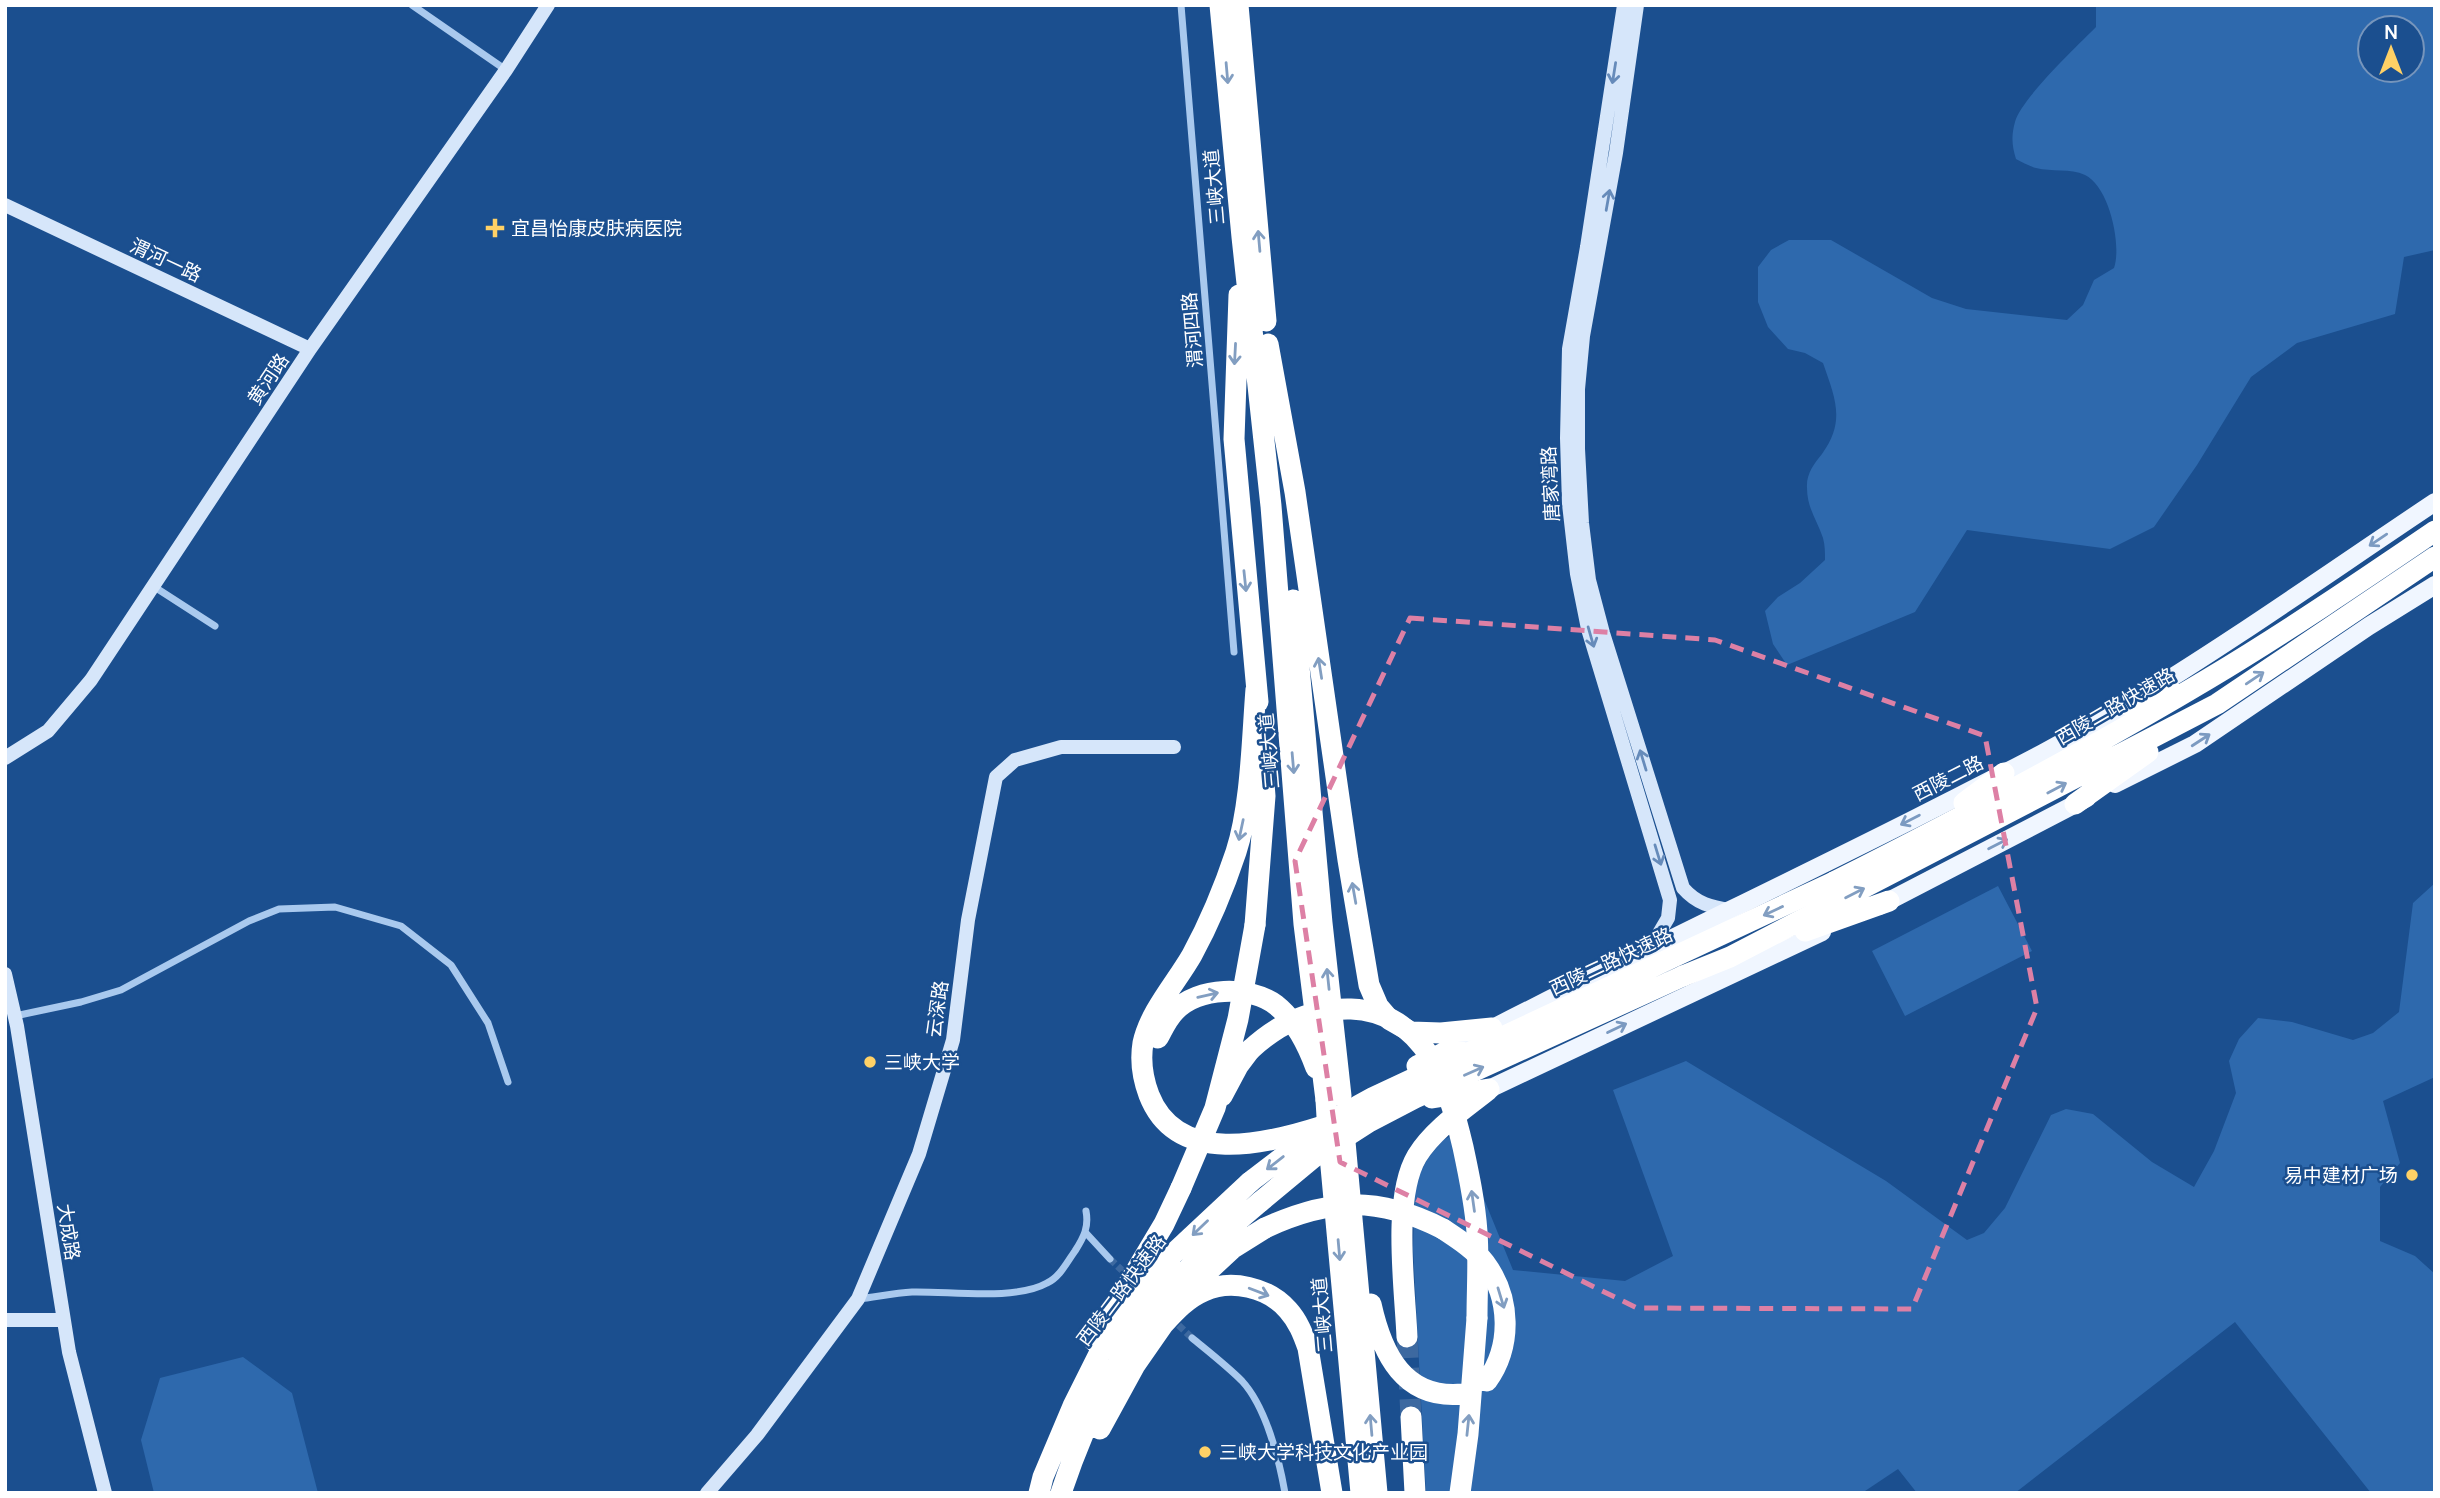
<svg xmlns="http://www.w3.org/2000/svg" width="2440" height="1498" viewBox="0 0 2440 1498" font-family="Manrope,'Noto Sans SC',sans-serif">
<rect width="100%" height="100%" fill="#1b4f8f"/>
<path fill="#2e69ad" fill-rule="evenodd" d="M2096,5h339v245l-31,7 -9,57 -98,29 -46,34 -54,88 -43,62 -44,22 -143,-19 -52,82 -128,53 -14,-21 -8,-33 13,-14 22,-14 25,-23c0,-7 0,-15 -2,-22 -6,-18 -16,-30 -16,-50 -1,-14 7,-24 15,-34 24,-33 13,-56 1,-91l-18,-10 -17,-4 -20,-22 -10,-25v-35l13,-17 18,-10h42l101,58 34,11 101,11 16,-15 11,-25 20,-12c8,-23 -5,-82 -29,-93 -15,-7 -33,-3 -49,-7 -7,-2 -14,-6 -20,-9 -4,-13 -5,-23 -1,-37 6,-23 62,-76 81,-95zM2370,28h42v42h-42z
M2435,883v194l-52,24 17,62 -20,24v54l35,15 20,18v219h-64l-136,-171 -220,171h-98l-19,-24 -36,24h-436l-13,-244 2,-66 13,-25 15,-18 14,-7 56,137 112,11 48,-25 -60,-166 73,-29 200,120 81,59 17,-7 21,-25 46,-93 15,-6 27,5 59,48 42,25 20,-36 22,-58 -7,-32 10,-22 19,-21 34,4 61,18 20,-7 26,-21 14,-109z
M1998,886l34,65 -127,65 -33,-65z
M243,1357l49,36 26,100h-164l-13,-53 19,-62z"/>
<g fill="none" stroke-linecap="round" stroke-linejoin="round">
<path stroke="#3d69a0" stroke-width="7" stroke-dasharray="7 3.5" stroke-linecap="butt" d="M1110,1259l20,19
M1171,1318l21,20"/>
<path stroke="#3d69a0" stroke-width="21" stroke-dasharray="21 10" stroke-linecap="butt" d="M1407,1337l4,80"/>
<path stroke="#a9c9ee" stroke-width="7" d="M412,5l94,65
M1181,5l53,647
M153,586l62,40
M15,1016l66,-14 40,-12 128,-69 30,-12 56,-2 66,19 50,39 37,58 20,59
M1086,1233l24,26
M858,1299c18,-2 36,-6 54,-7 38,-1 103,9 135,-9 13,-6 20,-21 28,-32 9,-14 14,-24 11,-40
M1192,1338c17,14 35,28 50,43 24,26 37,78 43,112"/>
<path stroke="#d6e6fa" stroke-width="14" d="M1624,5l-37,242 -18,102 -2,89 2,66 8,70 11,55 82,271 -2,18 -17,29
M1637,5l-21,148 -33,183 -5,53v60l4,74 7,57 14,53 80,255c14,16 28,19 48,22
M5,205l305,144
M5,758l43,-27 43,-51 219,-331 196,-279 42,-65
M5,974l12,52 52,326 36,141
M5,1320h59
M707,1493l50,-58 101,-136 61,-145 34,-114 15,-120 28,-143 19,-17 46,-13h113"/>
<path stroke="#f0f6ff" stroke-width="18" d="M2115,784l80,-40 174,-118 66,-41
M1879,906l208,-108
M1456,1047c150,-78 303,-150 454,-226 74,-38 149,-74 219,-117 104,-63 204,-134 306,-202
M1489,1089l333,-157"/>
<path stroke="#fff" stroke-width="21" d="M1220,5l22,232 29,269 33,418 22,176
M1238,5l28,316
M1239,295l-5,144 24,263
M1268,344l27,148 53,368 21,125 9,21 12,14 21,12 30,1 51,-5
M1293,600l29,323 19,173
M1256,689c-4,50 -5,117 -20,163 -12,36 -26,70 -44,103 -16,28 -42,56 -49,88 -3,18 0,36 6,52 28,72 118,49 174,31
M2128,705l43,-14
M1964,803l40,-30
M2075,804l73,-52
M1834,882c127,-64 252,-130 374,-203 77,-46 152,-97 227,-148
M1255,925l10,-129 -4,-51
M1805,931l84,-30
M1683,976l47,-19 487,-253 218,-147
M1158,1038c5,-9 9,-19 17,-27 23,-24 74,-26 101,-6 19,15 32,41 40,63
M1417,1066l39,-19
M1222,1096l16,-30 12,-16
M1432,1098l57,-9
M1344,1131l33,362
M1328,1134l33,359
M1443,1229c15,10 31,20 42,34 26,35 27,83 2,118
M1188,1290l45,-42 32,-20
M1371,1304c11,50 33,96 92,90
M1159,1329c13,-14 26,-30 45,-38 27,-12 64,-4 84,19 10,11 15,24 20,38l24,145
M1407,1337c-2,-49 -15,-139 10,-181 17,-27 46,-46 71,-66
M1094,1341l70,-117 17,-36
M1411,1417l4,76
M1100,1429l35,-64 32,-46
M1039,1493l4,-16 30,-71 26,-52 74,-100 77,-72
M1061,1493c25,-75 62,-151 114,-210 26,-29 55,-56 85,-81
M1460,1493l8,-59 9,-116"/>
<path stroke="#fff" stroke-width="21" d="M1250,1050c29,-27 61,-42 101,-41 75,3 98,78 112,138 6,28 12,56 14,85 2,28 0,57 0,86
M1326,1100l2,34
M1250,1182c39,-30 78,-61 122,-84l462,-216
M1181,1188l34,-80 23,-89 17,-94
M1260,1202l53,-44 56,-36 46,-24 268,-122
M1265,1228c65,-30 113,-32 178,1"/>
</g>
<defs><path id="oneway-shaft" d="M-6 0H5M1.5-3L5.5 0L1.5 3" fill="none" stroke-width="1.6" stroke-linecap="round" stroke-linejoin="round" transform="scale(1.75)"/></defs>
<g stroke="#829ec1">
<use href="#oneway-shaft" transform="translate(1227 73) rotate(85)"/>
<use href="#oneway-shaft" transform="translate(1259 241) rotate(-95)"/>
<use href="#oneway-shaft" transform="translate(1235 354) rotate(93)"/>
<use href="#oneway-shaft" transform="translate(1245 581) rotate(84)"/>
<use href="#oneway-shaft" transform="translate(1320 668) rotate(-99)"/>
<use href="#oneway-shaft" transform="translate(2255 678) rotate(-34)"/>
<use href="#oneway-shaft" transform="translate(1293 763) rotate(85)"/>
<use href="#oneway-shaft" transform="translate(2057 788) rotate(-28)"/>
<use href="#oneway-shaft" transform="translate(1241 830) rotate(102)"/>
<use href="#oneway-shaft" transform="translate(1354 893) rotate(-100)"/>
<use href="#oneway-shaft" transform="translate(1855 893) rotate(-27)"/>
<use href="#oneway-shaft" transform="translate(1773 911) rotate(155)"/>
<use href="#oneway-shaft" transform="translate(1328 979) rotate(-96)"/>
<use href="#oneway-shaft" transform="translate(1208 995) rotate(-13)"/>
<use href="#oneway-shaft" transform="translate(1474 1071) rotate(-24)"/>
<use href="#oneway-shaft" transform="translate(1275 1163) rotate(142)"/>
<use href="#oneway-shaft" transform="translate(1473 1201) rotate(-98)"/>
<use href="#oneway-shaft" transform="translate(1200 1228) rotate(136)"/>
<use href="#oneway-shaft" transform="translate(1339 1250) rotate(85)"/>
<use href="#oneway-shaft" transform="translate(1259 1292) rotate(21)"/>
<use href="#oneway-shaft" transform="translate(1501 1298) rotate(73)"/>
<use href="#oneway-shaft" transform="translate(1371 1425) rotate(-95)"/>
<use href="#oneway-shaft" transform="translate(1468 1425) rotate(-84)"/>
</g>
<g stroke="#668bba">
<use href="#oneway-shaft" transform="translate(1614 73) rotate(99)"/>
<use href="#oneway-shaft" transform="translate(1608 200) rotate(-80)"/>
<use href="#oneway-shaft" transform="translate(1591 637) rotate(74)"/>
<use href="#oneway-shaft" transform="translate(1643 760) rotate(-107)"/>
<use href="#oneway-shaft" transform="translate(1658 855) rotate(73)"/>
</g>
<g stroke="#7b9ac1">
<use href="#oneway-shaft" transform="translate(2378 540) rotate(146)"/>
<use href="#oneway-shaft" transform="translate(2201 740) rotate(-33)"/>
<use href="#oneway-shaft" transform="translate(1910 820) rotate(153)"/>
<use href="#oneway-shaft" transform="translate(1998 844) rotate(-27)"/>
<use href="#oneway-shaft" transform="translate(1617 1028) rotate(-26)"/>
</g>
<path fill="none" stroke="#dd80a5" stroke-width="5" stroke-dasharray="14 9" stroke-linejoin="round" d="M1410,618l305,22 270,96 52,272 -125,301 -275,-1 -297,-146 -45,-301z"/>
<g fill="#ffd166" stroke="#1b4f8f" stroke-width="2.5">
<path d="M491.5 217.5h7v7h7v7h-7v7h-7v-7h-7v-7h7z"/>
<circle cx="870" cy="1062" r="7"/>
<circle cx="2412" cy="1175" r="7"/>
<circle cx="1205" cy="1452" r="7"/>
</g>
<g text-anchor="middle" stroke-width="5" stroke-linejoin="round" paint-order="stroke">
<g font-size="19" fill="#fff" stroke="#1b4f8f">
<text transform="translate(1214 187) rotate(-95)" y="7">三峡大道</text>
<text transform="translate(166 260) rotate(25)" y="7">渭河一路</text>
<text transform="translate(1192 330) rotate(-95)" y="7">渭河四路</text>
<text transform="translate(268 379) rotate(-56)" y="7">黄河路</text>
<text transform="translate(1550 484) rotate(-93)" y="7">唐家湾路</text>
<text transform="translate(2115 706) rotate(-30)" y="7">西陵二路快速路</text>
<text transform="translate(1269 751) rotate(-95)" y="7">三峡大道</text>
<text transform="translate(1948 778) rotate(-27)" y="7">西陵二路</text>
<text transform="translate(1611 961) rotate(-25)" y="7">西陵二路快速路</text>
<text transform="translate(937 1009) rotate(-82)" y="7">云深路</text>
<text transform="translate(69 1232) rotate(81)" y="7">大成路</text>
<text transform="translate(1121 1290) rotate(-53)" y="7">西陵二路快速路</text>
<text transform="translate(1322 1315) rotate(-95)" y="7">三峡大道</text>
</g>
<g font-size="19" fill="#fff" stroke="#1b4f8f" text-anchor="start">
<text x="511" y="235">宜昌怡康皮肤病医院</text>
<text x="884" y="1069">三峡大学</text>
<text x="2398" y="1182" text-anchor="end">易中建材广场</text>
<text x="1219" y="1459">三峡大学科技文化产业园</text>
</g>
</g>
<rect width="2440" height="1498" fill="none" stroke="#ffffff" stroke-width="14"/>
<g transform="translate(2391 49)"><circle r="33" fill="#1b4f8f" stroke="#7695bc" stroke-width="2"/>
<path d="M0-5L12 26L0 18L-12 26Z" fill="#ffd166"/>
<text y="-10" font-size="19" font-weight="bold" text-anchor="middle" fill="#ffffff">N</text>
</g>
</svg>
